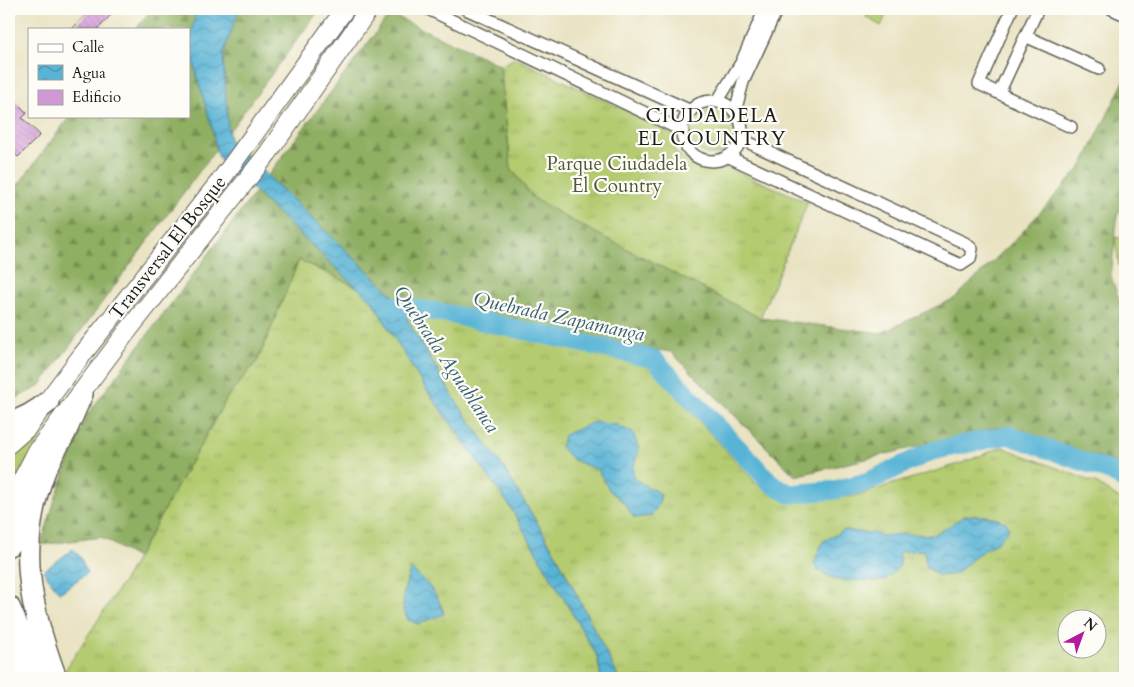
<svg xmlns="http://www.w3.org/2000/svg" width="1134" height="687" viewBox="0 0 1134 687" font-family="Cardo,serif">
<defs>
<pattern id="grass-tufts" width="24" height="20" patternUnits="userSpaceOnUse" patternTransform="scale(1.25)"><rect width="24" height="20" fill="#b4cb6f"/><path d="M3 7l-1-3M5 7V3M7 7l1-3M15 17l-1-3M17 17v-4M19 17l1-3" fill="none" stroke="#9aae60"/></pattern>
<pattern id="forest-firs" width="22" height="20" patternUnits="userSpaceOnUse" patternTransform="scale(1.25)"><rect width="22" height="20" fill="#8faf62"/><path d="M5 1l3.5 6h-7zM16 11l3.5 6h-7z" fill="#748e50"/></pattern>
<pattern id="water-waves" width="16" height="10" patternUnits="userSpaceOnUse" patternTransform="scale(1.25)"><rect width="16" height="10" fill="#58b4d6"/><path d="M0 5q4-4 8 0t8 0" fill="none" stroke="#4892ad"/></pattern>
<pattern id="building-back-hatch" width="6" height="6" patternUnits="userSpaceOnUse" patternTransform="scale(1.25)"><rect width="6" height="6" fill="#d198d6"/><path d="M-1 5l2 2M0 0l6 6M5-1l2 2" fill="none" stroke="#b382b7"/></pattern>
</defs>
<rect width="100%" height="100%" fill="#fdfcf7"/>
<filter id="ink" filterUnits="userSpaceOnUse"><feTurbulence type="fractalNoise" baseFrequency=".02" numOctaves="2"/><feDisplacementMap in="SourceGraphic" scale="10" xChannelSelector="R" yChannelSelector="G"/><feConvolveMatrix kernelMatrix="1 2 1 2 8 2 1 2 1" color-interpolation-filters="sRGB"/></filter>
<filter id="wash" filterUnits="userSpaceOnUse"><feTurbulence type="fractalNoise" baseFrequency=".0096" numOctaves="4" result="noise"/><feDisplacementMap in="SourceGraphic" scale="20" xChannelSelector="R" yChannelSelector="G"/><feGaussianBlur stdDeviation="1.12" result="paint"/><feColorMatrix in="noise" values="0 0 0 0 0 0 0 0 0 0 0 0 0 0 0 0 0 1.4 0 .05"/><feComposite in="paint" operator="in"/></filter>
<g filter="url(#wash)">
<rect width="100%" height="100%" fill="#e9e3c2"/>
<path fill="url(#grass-tufts)" stroke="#687446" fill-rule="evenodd" d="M515,58l158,75 2,19 26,17 27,-1 80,34 -48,116 -193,-100 -35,-21 -21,-29 -11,-102z
M691 133a22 22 0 1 1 44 0a22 22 0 1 1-44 0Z
M1125,237v28l-6,1 -4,-28z
M299,260l54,24 18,15 52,86 86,120 88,151 4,22h-541l68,-104 100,-178 30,-36z
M401,310l46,5 201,50 109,119 38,17 59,-5 108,-33 40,-16 94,36 29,20v175h-506l-63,-124 -53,-87 -48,-67zM1066,620h30v30h-30z"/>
<path fill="url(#forest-firs)" stroke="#56663f" d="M152,9h168l-280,377 -31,16v-205l61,-81h119v-87h-53z
M390,14l110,51 11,103 21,29 35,21 193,100 121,15 74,-35 61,-59 66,-73 43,-87v134l-7,-1 -7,64 14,41v148l-126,-38 -204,49 -124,-124 -271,-45 -101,-47 -41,100 -30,36 -91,162 -36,-21 -60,8 14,-46 32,-84z"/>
<path fill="#b4cb6f" stroke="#687446" d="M870,9h19l-8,17 -15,-9z
M48,418l-1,9 -35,58 -3,-10v-22l19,-14z"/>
<path fill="url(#water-waves)" stroke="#3a6879" d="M196,9h43l-16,46 6,84 163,155 63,106 48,67 53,87 63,124h-18l-4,-22 -88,-151 -86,-120 -52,-86 -18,-15 -135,-127 -7,-33 -14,-47 -7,-33z
M594,422l23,3 16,8 6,16 -6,20 1,10 20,11 7,5 -3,11 -7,10 -17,2 -10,-15 -15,-13 -11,-20 -25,-10 -12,-12 3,-13z
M966,515l22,1 18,6 3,7 -9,11 -22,14 -22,20 -17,2 -13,-9 -2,-17 -25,2 1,14 -16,15 -47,-1 -20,-10 -3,-7 9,-22 22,-11 24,3 14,3 22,-2 29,1z
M73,549l8,9 6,15 -26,19h-2l-16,-21z
M410,569c16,12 29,26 34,45l-26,10 -10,-4 -5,-11 1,-18z"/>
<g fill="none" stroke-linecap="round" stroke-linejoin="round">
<path stroke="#58b4d6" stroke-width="19" d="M389,305l60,9 205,45 117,124 19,11 45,-4 32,-8 65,-31 76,-16 104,37 13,9"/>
</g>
<g id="blocks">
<path fill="url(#building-back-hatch)" d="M91,9h25l-18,20h-26z
M9,95l18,18 -5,5 18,17 -22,22 -9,-9z"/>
</g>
</g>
<g filter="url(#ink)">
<use href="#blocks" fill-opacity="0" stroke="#646256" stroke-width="1"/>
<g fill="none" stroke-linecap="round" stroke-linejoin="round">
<g stroke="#646256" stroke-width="14">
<path id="street" d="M428,9l255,122
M466,9l225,102
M1012,9l-33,75 92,43
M1112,9l9,4
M1025,36l74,33
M999,93l39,-84
M682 131a30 30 0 1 1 60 0a30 30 0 1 1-60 0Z
M717,102l24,-39 24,-54
M735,112l8,-30 34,-73
M729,157l232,108 9,-6 2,-10 -7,-6 -224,-104"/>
</g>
<g stroke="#646256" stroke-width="20">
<path id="primary" d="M9,444l18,-16 55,-73 141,-178 122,-168
M13,515l8,-33 16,-31 89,-118 142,-180 101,-144"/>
</g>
<g stroke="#646256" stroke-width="24">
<path id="highway" d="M9,423c15,-4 27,-11 39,-21
M9,499l3,20 -3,26
M9,607l10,23 26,44
M9,642l20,36
M56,678c-26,-69 -40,-133 -12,-205 5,-14 14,-27 21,-40 6,-13 11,-26 17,-39"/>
</g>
<use href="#street" stroke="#fff" stroke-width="11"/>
<use href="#primary" stroke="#fff" stroke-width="18"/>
<use href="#highway" stroke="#fff" stroke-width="21"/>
</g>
</g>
<g text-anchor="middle" stroke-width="4.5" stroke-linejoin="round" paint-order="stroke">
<g font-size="19" fill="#515939" stroke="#fdfcf7">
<text x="617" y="170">Parque Ciudadela<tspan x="617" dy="22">El Country</tspan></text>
</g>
<g font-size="19" fill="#1c1c1c" stroke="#fdfcf7">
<text transform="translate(167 247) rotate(-52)" y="7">Transversal El Bosque</text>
</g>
<g font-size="20" letter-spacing="1" fill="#1c1c1c" stroke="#fdfcf7">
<text x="712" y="122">CIUDADELA<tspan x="712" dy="23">EL COUNTRY</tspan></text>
</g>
<g font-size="20" font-style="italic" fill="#376070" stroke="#fdfcf7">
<text transform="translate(559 316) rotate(12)" y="7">Quebrada Zapamanga</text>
<text transform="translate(447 359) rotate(56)" y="7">Quebrada Aguablanca</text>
</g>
</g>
<rect width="1134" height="687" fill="none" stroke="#fdfcf7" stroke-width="30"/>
<rect x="28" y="28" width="162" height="90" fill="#fdfcf7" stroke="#a3a29f"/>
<rect x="38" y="44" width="25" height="8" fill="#ffffff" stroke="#a3a29f"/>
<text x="72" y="52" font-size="15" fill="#1c1c1c">Calle</text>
<rect x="38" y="65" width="25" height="15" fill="url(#water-waves)" stroke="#a3a29f"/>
<text x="72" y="78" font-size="15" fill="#1c1c1c">Agua</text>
<rect x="38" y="90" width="25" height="15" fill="#d198d6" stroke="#a3a29f"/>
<text x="72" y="102" font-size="15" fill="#1c1c1c">Edificio</text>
<g transform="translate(1082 634) rotate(41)"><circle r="24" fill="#fdfcf7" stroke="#a3a29f"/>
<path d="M0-4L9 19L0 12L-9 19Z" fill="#b5179e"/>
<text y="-8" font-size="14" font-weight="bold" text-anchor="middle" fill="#1c1c1c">N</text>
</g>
</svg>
